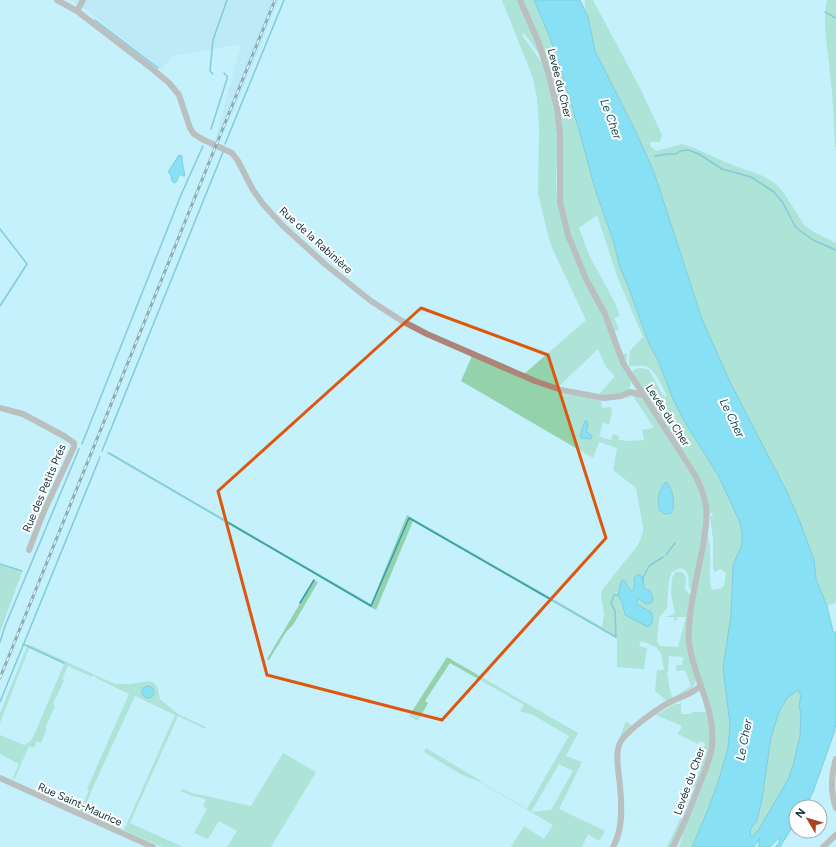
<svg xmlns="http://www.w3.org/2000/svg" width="836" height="847" viewBox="0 0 836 847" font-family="Figtree,sans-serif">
<rect width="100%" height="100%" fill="#c5f1fc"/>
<path fill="#b3e3f0" d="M70,0h209l-46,113 -17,32 -2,-1 27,-100 -69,12 -11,14 -73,-59z"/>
<path fill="#93d2aa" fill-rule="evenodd" d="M502,0h16l15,34 6,18h-1l-14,-19 -2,2 22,31 10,38 3,21 1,24 -2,27 1,27 74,178v4l-4,7 -13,3 -16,1 17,-20 -9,-9 -8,-18 -40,38 -34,-13 62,-54 -34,-72 -4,-13 -10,-42 1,-65 -2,-30 -4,-20z
M522,0h12l15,35 11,33 20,65 15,56 19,54 6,25 8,18 22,60 8,14 15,39 13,25 32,51 21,45 3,12v13l-6,13 -4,20 -1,37 -8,53 7,56 -2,24 -9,31 -10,28 -17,40h-13l7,-24 22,-55 4,-56 -5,-17 -11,-31 -4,-17 -1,-17 3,-26 14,-68c5,17 -1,37 4,54l8,-1 4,-3 2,-13 -6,-4 -5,3 -2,-3v-30l-3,-23h2l1,-3h-4l-2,-16 -75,-125c4,-6 11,-4 17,-2l15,27 3,-1c-5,-9 -11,-27 -22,-30 -5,-1 -11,1 -16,0l1,-15 13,-14 -26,-61 -20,-61 -18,13 10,27 26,48 5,13 -6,2 5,11 -4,2 7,23 5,-1 -1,12 -48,-109 -16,-51 -1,-85z
M585,0h8l47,88 22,47 -2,7h-10v4l6,5 26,-7 10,3 38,17 33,12 13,8 8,9 20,32 10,7 22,11v359l-9,4 -11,-27 -2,-19 -14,-38 -12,-28 -58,-112 -28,-63 -48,-147 -20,-44 -39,-77c-3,-9 -3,-18 -5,-26 -3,-11 -6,-13 -5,-25z
M827,0h9v147h-1c-1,-25 -2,-49 -5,-74 -2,-24 -8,-49 -3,-73z
M472,356l61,27 30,11 38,6 1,8 9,-1 1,7 -3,10 -6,-1 -4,13 3,1v1l9,2 2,-6 6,2v4l11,1 14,-1 -2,-10 12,-2 -21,-32 -7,2c8,-6 14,-1 20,5l49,77 9,27v21l-12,62 -3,-2c-1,-10 2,-17 -9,-20l-8,4 -3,8 -2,28 -8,10 -2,24 3,4 18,1 8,-30h-9l-1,4 -2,-1v-3h-9c3,-2 7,-1 10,-4l-4,-19 1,-16 4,-6h6l4,5 -1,13 6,5 -3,21 8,65c-3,8 -8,10 -16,14l-1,-1 12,-8 -6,-16 -9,1v-6h6l1,-8 -14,-1 -1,16h-1l3,18 2,8 -5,3 -12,-10 2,-21h7c-3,-21 -3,-22 -23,-29l-2,5 8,2 -3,21 -27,-2v-28l-204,-118 -37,89 -270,-157 1,-2 264,153 36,-89 195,112 2,-13 -3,-20 1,-4 36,-45 2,-5 3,-8v-5l-7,-39 -23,-18 4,-22 -18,-6 -6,16 -132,-77zM666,482c7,6 7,16 7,25l-16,-1 4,-19zM643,580l1,8 6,3 3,6 -10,5 -4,-3h-1l-2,3 2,3 13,7 1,11 -6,3 -18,-9 -4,-3 -2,-12 -4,-6 9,-13 3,7h2l2,-1 -1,-7z
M0,565l22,7 -22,60z
M314,580l4,2 -25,43 -7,7 -17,28 -2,-1z
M28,644l87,40h16l17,-3 6,2 3,4 3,12 18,15 28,13 -1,2 -27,-13 -48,107 53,24h-21l-38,-17 51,-115 -40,-19 -42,91 -10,25 -3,-1 9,-20 -2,-2 42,-95 -33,-16v-1l-3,-2 -1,2 -24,-11 -6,13 2,1 -11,24 2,2 -10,22 2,1 -6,14 -4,-2 -3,7 -5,-2 -14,32 -3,2 7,-16 -19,-10v-19l24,10 6,-3 5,-9 29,-69 -35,-16 -29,75v-10z
M447,657l131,76 -12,23 16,6 -23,47 46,22 -6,10 -11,-7 -6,13h-71l13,-21 20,13 9,-14 -73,-43 -18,-7 -38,-23 2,-4 55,33v1l46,27 42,-73 -36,-21 -13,-4 4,-6 -74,-42 -25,38 3,2 -10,18 -9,-5zM559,764l14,7 -22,39 -20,2z
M798,690l3,6 -2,10 2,7 -1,23 -7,30 -3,7 -1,5 -30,51 -8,9 -1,-8 7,-10 5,-21 9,-62 8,-25 8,-14z
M681,700v14h11v-2h15l4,19 -1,21 -14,33 -4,4 8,-19 5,-27 -6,-2 -1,3 -20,-10 4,-8 -26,-11 19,-11h5z
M626,721l6,5 -15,19z
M283,753l33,19 -45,75h-44l10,-16 -18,-10 -11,18 -14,-6 13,-24 -4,-3 3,-7 -14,-3 -11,-5 2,-2 9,4 59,13z
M681,817l1,5 -11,25h-4z"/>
<path fill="#3fcceb" stroke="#319db5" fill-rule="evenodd" d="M534,0h46l8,17 7,34 39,77 20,44 48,147 28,63 58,112 12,28 14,38 2,19 11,27 6,25 1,2 2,-2v93l-2,9 -21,59 -8,15h-9v14l-16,26h-5l4,-4 1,-6 -10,10h-12l2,-9 -6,9h-62l17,-40 10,-28 9,-31 2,-24 -7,-56 8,-53 2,-50 9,-20v-13l-3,-12 -21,-45 -32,-51 -13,-25 -15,-39 -8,-14 -22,-60 -8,-18 -6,-25 -19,-54 -15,-56 -20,-65 -11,-33zM798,690l3,6 -2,10 2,7 -1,23 -7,30 -3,7 -1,5 -30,51 -8,9 -1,-8 7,-10 5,-21 9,-62 8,-25 8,-14z
M179,155l3,1c0,8 2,13 3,20h-2l-3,-2 -4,8 -2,1 -2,-2 -1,-6 -3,-3z
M585,421h2l1,5 -2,5 6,5 -1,3 -10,-1 -1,-2z
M666,482c7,6 10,23 5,31l-6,1c-12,-4 -6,-27 1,-32z
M637,575h3l3,2 1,11 6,3 3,6 -1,5c-7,4 -8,0 -13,-3l-3,3 2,3 13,7c2,5 3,10 -2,14h-3l-21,-11 -3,-13 -4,-6 3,-14 2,-2 2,1 5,9h2l2,-1v-11z
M142 692a6 6 0 1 1 12 0a6 6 0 1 1-12 0Z"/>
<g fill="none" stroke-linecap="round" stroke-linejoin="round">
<path stroke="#319db5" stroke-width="1.5" d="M825,12l11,6
M95,20l63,48
M213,74l-3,-3 3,-31 14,-40
M211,129l16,-50v-3l-3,-3
M225,144l59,-144
M655,156l14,-2h7l4,-3 8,-1 11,4 23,15 29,8 23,15 9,11 12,23 4,4 14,10 23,10
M0,229l27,35 -27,42
M82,444l99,-249 22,-49
M102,451l121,-299
M109,453l262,153 38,-88 207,119 -1,-26 -4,-8 3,-8h5
M666,555l9,-12
M0,564l22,7
M642,580l7,-14 14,-9
M300,603l14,-23
M0,642l5,-16 74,-177
M23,644l41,19
M0,702l100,-245"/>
<path stroke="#ae8378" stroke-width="6" d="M57,0l20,11 73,56 19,16 10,12 11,33 4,6 8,5 30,14 6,8 15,29 10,14 20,22 43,39 45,36 31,20 25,13 108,47 26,9 43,8 17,-2 9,-4 13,3
M520,0l18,41 10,31 9,36 3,27v67l8,33 18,44 19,35 18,49 72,112c5,10 9,20 11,31 2,13 -1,27 -3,40 -5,27 -16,69 -14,96 4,36 27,66 23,103 -1,15 -9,29 -14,43 -8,20 -15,40 -25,59
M77,11l6,-11
M0,408l23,6 41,22 10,7v4l-30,64 -15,39
M836,759c-5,16 -6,32 0,49
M0,778l153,69
M613,847c10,-17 9,-41 7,-61 -1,-13 -6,-34 1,-45 8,-12 37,-33 51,-40 10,-5 21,-7 29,-16
M823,847l13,-12"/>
<g stroke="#3e616a" stroke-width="3">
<path id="rail" d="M0,678l275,-678"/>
</g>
<use href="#rail" stroke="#fff" stroke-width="1.5" stroke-dasharray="4.5" stroke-linecap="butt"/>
</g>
<path d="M0 0H836V847H0ZM421,308l127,47 58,183 -164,182 -175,-45 -49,-184z" fill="#c5f1fc" fill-opacity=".55" fill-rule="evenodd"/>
<path fill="none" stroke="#dd570e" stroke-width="3" stroke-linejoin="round" d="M421,308l127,47 58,183 -164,182 -175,-45 -49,-184z"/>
<g text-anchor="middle" stroke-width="4" stroke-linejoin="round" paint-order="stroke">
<g font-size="11" fill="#0f2f37" stroke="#fff">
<text transform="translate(560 83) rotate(76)" y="4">Levée du Cher</text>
<text transform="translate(316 240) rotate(42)" y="4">Rue de la Rabinière</text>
<text transform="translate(668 415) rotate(57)" y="4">Levée du Cher</text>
<text transform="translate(44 488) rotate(-67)" y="4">Rue des Petits Prés</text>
<text transform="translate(689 781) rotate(-70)" y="4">Levée du Cher</text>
<text transform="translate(80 804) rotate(24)" y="4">Rue Saint-Maurice</text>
</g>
<g font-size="12" font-style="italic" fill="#164f5c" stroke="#fff">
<text transform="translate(611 119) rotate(70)" y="4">Le Cher</text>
<text transform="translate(732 418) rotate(64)" y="4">Le Cher</text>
<text transform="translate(744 740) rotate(-79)" y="4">Le Cher</text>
</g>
</g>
<g transform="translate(808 819) rotate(308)"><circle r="19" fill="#ffffff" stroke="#9facaf"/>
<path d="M0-3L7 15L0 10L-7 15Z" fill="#aa4226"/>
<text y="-6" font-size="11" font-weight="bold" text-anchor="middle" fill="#0f2f37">N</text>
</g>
</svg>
